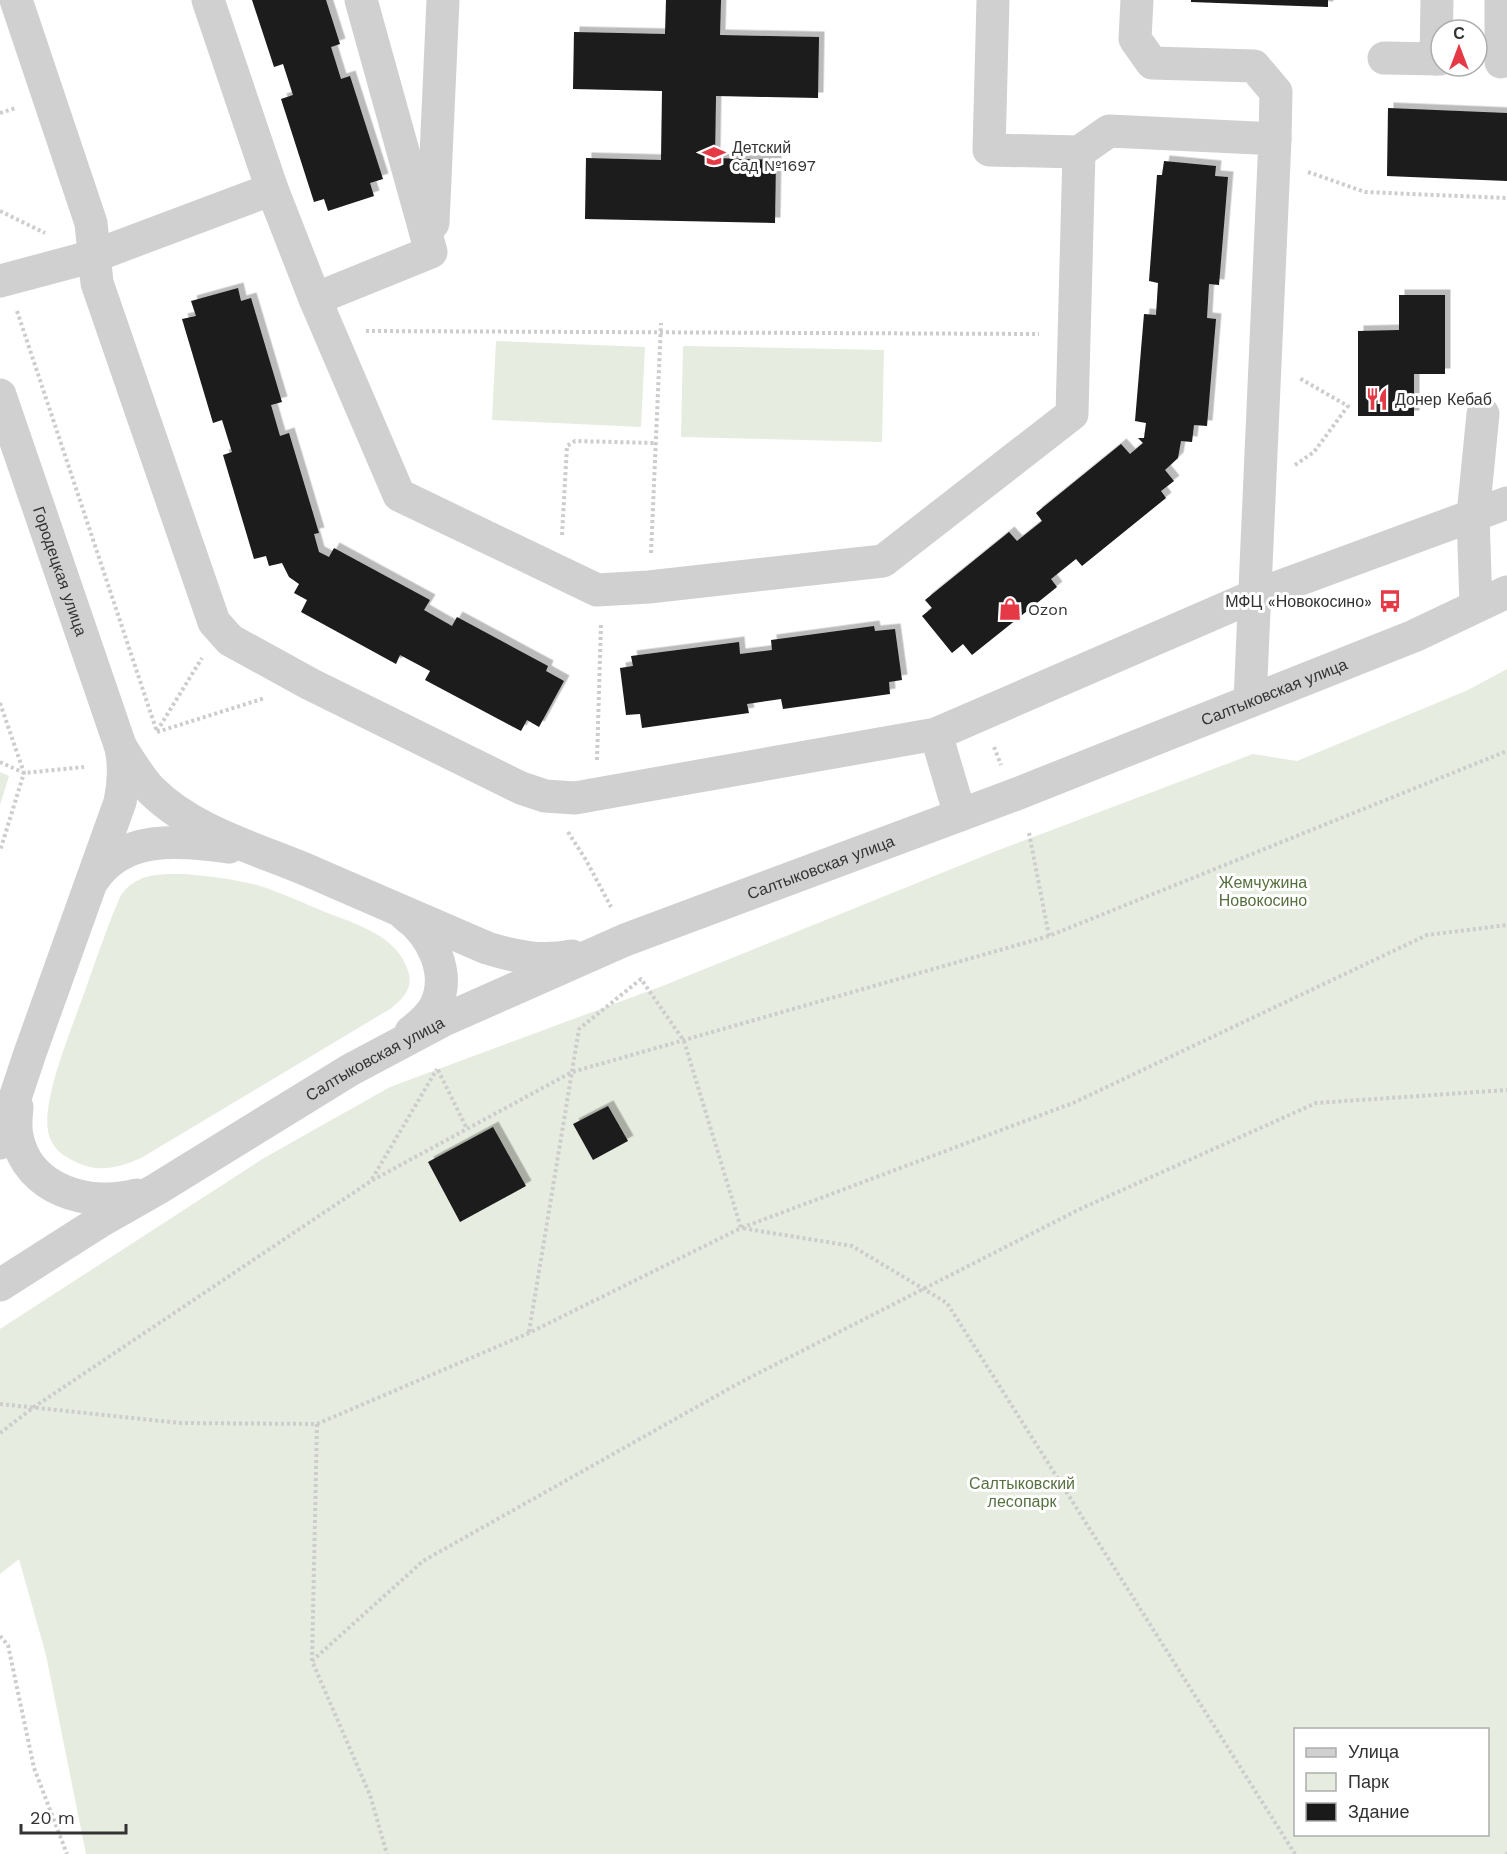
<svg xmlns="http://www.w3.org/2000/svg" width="1507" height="1854" viewBox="0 0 1507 1854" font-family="'Work Sans',sans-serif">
<defs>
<filter id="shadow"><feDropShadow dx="5.5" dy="-5.5" stdDeviation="0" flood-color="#0004"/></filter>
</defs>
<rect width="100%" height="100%" fill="#fff"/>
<path fill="#e6ecdf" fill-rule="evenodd" d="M496,341l149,6 -4,80 -149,-7z
M683,346l201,4 -2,92 -201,-5z
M1507,669v1185h-1421l-40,-199 -27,-96 -19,15v-245l264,-171 126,-71 275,-102 326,-132 262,-99 44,7 171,-71zM1296,1730h192v104h-192z
M0,772l9,4 -9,29z
M184,874c25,2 49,5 73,11 23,7 46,18 68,27 31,12 73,24 83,59 6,17 -5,28 -18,38l-249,149c-20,9 -42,15 -63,5 -14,-6 -27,-15 -30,-32 -6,-35 27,-110 39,-146 11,-30 21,-61 34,-90 16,-22 38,-21 63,-21z"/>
<path fill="#1a1a1a" filter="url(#shadow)" d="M252,0h74l14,44 -9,3 10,32 9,-3 33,103 -13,4 4,13 -46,15 -4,-12 -10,3 -33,-103 12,-4 -10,-31 -9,3z
M666,0h55l-1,35 99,2 -1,61 -102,-2 -1,62 61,2 -1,63 -190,-4 1,-61 75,2 1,-69 -89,-2 1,-57 91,2z
M1191,0h137v7l-137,-5z
M1388,108l119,5v68l-120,-5z
M1164,161l52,5 -1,10 13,1 -9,108 -10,-1 -2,34 9,1 -9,107 -13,-1 -2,17 -11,-1 -3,17 -13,12 9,11 -13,10 5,7 -84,68 -6,-7 -25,20 6,8 -85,68 -9,-11 -11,9 -30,-37 10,-8 -7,-8 84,-68 8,9 25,-20 -6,-8 85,-69 9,10 13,-11 -5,-5h6l2,-15 -11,-2 9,-107 12,1 2,-32 -9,-2 8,-106h5z
M238,288l3,13 10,-3 31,104 -11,3 9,31 9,-3 30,100 -5,1 5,18 10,5 5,-9 96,52 -6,10 28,16 5,-9 91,49 -2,5 18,10 -25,46 -12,-7 -6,11 -96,-51 5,-9 -30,-16 -4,9 -95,-52 6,-12 -13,-7 5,-9 -10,-7 -7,-14 -13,3 -3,-10 -12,3 -31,-104 9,-3 -10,-32 -9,3 -31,-104 14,-3 -5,-15z
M1399,295h46v79h-31v42h-56v-85l41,-1z
M874,626l1,5 20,-2 7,51 -13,2 1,12 -107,15 -2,-10 -34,5 2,9 -107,15 -2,-14 -14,1 -6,-47 13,-2 -2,-10 108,-14 1,12 32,-4 -1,-10z
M608,1106l20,35 -35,19 -20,-36z
M493,1127l33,59 -66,36 -32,-60z"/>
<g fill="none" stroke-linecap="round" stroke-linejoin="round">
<path stroke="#cdcdcd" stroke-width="4" stroke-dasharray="3 3" stroke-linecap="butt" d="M0,113l16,-5
M1308,172l57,20 142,6
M0,211l45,22
M17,311l140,421
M366,331l673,3
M1295,465l19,-13 34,-46 -49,-28
M562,535l5,-89 8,-5 80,2
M651,553l10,-230
M0,703l24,70 -24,78
M157,731l45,-73
M157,732l108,-34
M994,747l7,18
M597,760l4,-137
M0,762l24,11 60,-6
M568,832l18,28 25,47
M1029,833l20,103
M438,1070l29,59
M372,1179l65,-110
M529,1332l50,-303 62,-50 43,62 57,187 111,18 95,57 348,551
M0,1404l180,19 137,1 212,-91 212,-105 332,-125 354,-168 80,-10
M317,1424l-5,237 58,134 17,59
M0,1433l34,-26 337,-226 201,-109 477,-136 458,-185
M0,1636l8,9 26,123 33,86
M312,1661l111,-100 318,-179 339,-173 236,-106 191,-13
M1506,1854l1,-1"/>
<g stroke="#d0d0d0" stroke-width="33">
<path d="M16,0l75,223 6,60 117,339 16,18 80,44 211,104 24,8 30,2 361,-64 318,-138 253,-93"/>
<path d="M208,0l64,189 43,110 84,196 198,95 52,-3 234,-26 189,-147 7,-262"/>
<path d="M993,0l-4,150 90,2 30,-21 166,8 -25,562"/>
<path d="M1137,0l-2,39 17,24 102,3 22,26 -1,47"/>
<path d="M1384,58l57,1"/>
<path d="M1436,59l1,-59"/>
<path d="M1501,62v-62"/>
<path d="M433,223l10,-223"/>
<path d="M0,281l94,-25 178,-67"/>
<path d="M315,299l116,-47 -70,-252"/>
<path id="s1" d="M0,395l121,353c4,19 3,35 -1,54l-90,251 -30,90"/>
<path d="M1476,606l-3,-91 10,-101"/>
<path d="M936,734l24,81"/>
<path d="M122,749c9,14 17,28 29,41 43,43 108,59 163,83 57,25 115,50 173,75 29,9 55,14 85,8"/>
<path d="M93,880c31,-47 87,-39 136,-33"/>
<path d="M405,915c27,19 46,58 31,90 -5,11 -15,19 -25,27"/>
<path d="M17,1107c-1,10 -2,20 0,29 10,54 72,72 120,59"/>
<path id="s2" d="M0,1285l99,-63 58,-33 193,-119 94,-50 181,-80 389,-145 400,-159 93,-44"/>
</g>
</g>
<defs>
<g id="school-bare" transform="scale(1.8)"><path d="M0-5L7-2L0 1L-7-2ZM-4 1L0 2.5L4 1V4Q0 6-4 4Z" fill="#e63946" stroke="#fff" stroke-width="2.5" paint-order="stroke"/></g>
<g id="restaurant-bare" transform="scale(1.8)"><path d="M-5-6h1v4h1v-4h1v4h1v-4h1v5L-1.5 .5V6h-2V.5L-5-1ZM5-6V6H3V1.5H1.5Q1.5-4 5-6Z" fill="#e63946" stroke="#fff" stroke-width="2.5" paint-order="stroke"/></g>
<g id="bus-bare" transform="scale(1.8)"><path d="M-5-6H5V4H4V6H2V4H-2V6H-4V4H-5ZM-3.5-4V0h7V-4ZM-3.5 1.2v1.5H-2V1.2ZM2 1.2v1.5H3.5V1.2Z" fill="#e63946" stroke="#fff" stroke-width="2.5" paint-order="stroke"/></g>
<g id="shop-bare" transform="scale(1.8)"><path d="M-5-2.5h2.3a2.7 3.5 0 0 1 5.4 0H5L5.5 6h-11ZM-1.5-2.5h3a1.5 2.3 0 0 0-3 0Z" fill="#e63946" stroke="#fff" stroke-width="2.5" paint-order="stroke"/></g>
</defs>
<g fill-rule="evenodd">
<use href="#school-bare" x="714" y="156"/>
<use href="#restaurant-bare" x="1377" y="399"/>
<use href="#bus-bare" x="1390" y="601"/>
<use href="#shop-bare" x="1010" y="609"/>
</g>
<g text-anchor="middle" stroke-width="6" stroke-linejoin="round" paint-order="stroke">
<g font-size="16" fill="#333" stroke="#fff" text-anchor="start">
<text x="732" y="153">Детский<tspan x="732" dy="18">сад №1697</tspan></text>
<text x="1395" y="405">Донер Кебаб</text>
<text x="1372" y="607" text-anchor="end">МФЦ «Новокосино»</text>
<text x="1028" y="615">Ozon</text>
</g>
<g font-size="16" fill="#333" stroke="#fff">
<text dy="6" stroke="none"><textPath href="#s1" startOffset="186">Городецкая улица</textPath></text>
<text dy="6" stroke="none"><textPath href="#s2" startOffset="1410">Салтыковская улица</textPath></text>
<text dy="6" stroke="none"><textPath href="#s2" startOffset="924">Салтыковская улица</textPath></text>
<text dy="6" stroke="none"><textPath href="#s2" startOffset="438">Салтыковская улица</textPath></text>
</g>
<g font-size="16" fill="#56703f" stroke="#fff">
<text x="1263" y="888">Жемчужина<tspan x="1263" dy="18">Новокосино</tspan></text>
<text x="1022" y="1489">Салтыковский<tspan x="1022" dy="18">лесопарк</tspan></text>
</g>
</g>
<rect x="1294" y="1728" width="195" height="108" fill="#ffffff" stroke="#adadad" stroke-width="1.5"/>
<rect x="1306" y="1748" width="30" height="9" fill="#d0d0d0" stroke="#adadad" stroke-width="1.5"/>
<text x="1348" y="1758" font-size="18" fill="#333333">Улица</text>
<rect x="1306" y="1773" width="30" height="18" fill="#e6ecdf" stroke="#adadad" stroke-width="1.5"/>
<text x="1348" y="1788" font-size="18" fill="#333333">Парк</text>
<rect x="1306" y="1803" width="30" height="18" fill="#1a1a1a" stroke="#adadad" stroke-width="1.5"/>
<text x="1348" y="1818" font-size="18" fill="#333333">Здание</text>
<g transform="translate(1459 48)"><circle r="28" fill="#ffffff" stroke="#adadad" stroke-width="1.5"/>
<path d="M0-4.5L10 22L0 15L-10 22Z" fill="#e63946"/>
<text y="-9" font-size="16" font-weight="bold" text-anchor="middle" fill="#333333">С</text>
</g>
<path d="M21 1824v9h105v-9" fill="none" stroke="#333333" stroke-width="3"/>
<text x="30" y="1824" font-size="18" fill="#333333" stroke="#ffffff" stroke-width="4.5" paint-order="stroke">20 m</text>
</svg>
